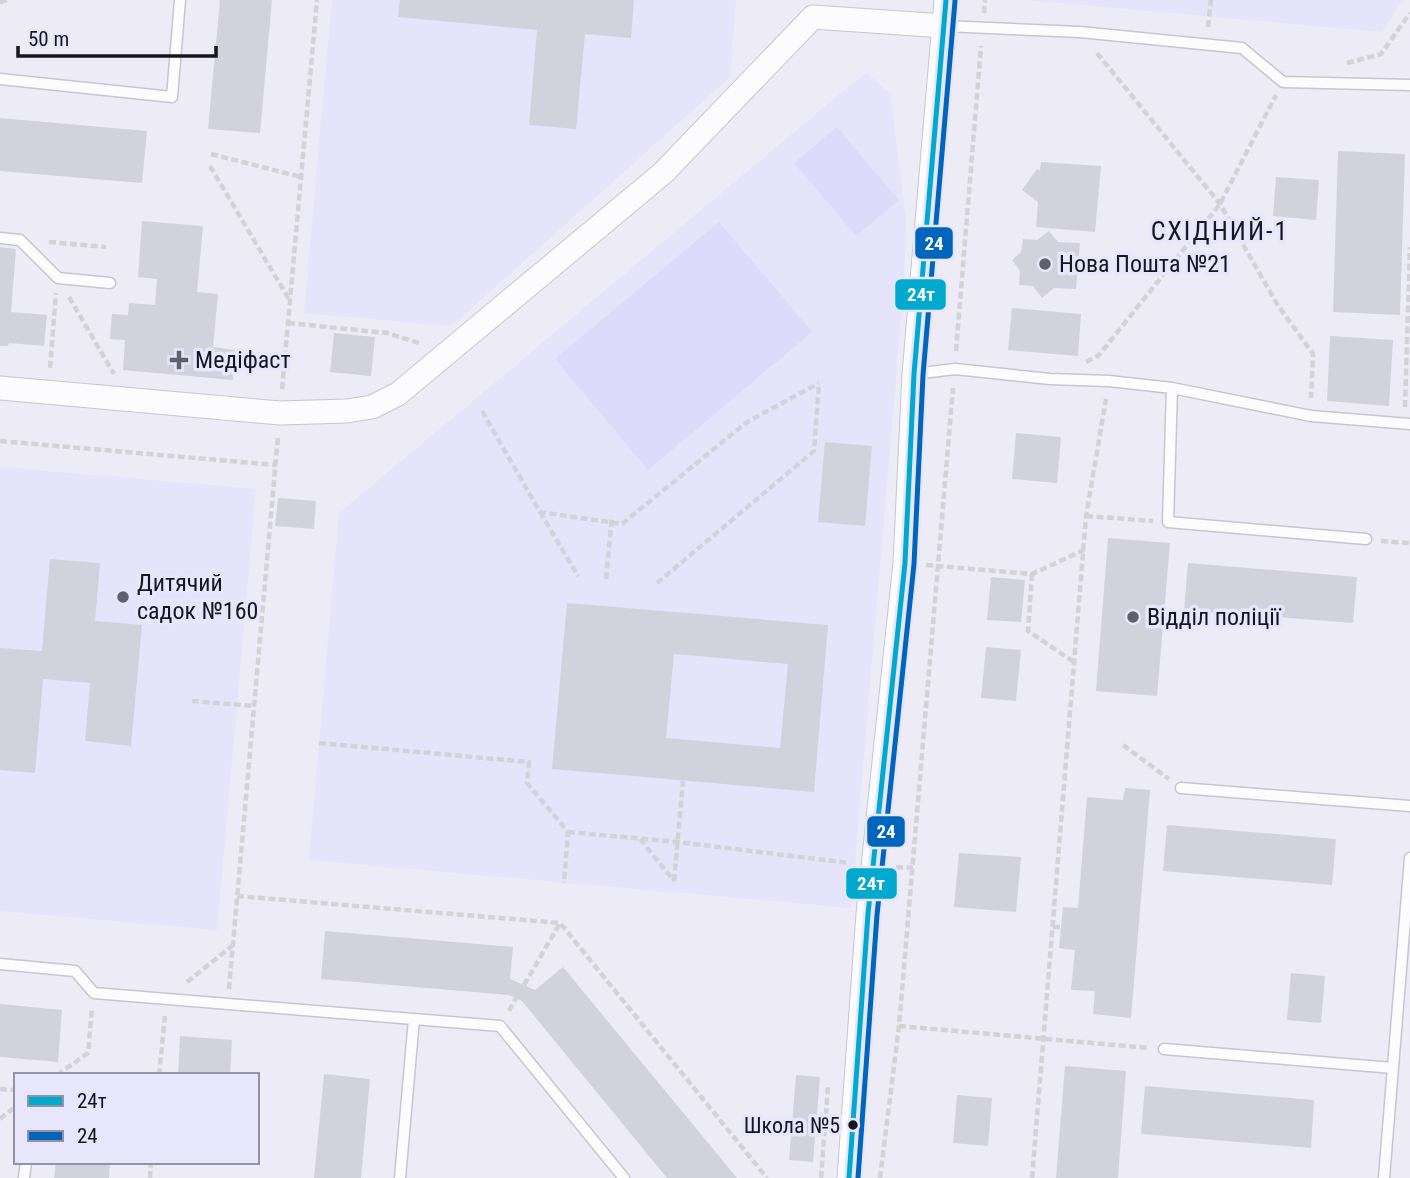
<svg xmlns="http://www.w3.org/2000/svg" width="1410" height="1178" viewBox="0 0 1410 1178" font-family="'Roboto Condensed',sans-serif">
<rect width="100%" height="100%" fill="#ecebf6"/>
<path fill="#e5e4fb" d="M332,0h404l-6,77 -278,249 -148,-13z
M1026,0h377l-21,32z
M866,72l24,22 16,124 -2,65 -53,625 -542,-48 30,-347z
M0,467l256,22 -39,441 -217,-19z"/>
<path fill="#dddafa" d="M837,127l62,73 -43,36 -62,-73z
M719,222l93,110 -164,138 -93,-111z"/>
<path fill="#d2d2dd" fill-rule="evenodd" d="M220,0h52l-12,133 -52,-4z
M400,0h234l-3,38 -46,-4 -9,95 -47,-4 8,-95 -139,-13z
M0,118l147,13 -5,52 -142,-12z
M1338,151l67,3 -5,161 -67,-3z
M1041,162l60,4 -6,66 -59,-5 2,-25 -16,-12 15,-21 3,2z
M1276,177l43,3 -3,40 -43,-4z
M142,221l61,5 -6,66 21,2 -5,53 22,3 -2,30 -110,-10 2,-30 -15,-1 2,-25 16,1 1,-12 26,2 2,-26 -19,-2z
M1049,231l9,11 22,1 -4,46 -22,-1 -12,10 -9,-12 -14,-1 1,-14 -8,-11 9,-8 2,-13 14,1z
M0,247l16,2 -5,63 36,3 -3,31 -35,-3 -1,3h-8z
M1012,308l69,6 -3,42 -70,-6z
M334,333l41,4 -4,39 -41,-4z
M1330,336l63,4 -4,66 -62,-5z
M1016,433l45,4 -4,46 -45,-4z
M825,442l47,4 -7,80 -47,-4z
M278,498l38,3 -2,28 -39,-3z
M1108,538l62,5 -13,153 -61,-5z
M50,559l50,4 -5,58 47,4 -11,121 -46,-5 5,-58 -47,-4 -8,94 -35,-3v-122l42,3z
M1188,563l169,14 -4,46 -169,-13z
M991,577l34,3 -4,42 -34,-2z
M567,603l261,22 -14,167 -262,-23zM674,654l114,10 -8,84 -114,-10z
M986,647l35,3 -5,51 -35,-3z
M1125,788l25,2 -19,228 -38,-4 2,-23 -24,-1 4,-40 -16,-2 4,-41 15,1 9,-111 36,3z
M1167,825l169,14 -4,46 -169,-14z
M959,853l62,4 -5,55 -62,-5z
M325,931l188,16 -3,32 25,11 28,-23 174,211h-70l-145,-177 -13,-6 -188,-16z
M1291,973l34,3 -4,47 -34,-3z
M0,1004l62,6 -4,52 -58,-5z
M180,1036l52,4 -2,35h-52z
M1065,1066l61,5 -8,107h-62z
M324,1074l46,5 -9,99h-47z
M796,1075l24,2 -7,85 -24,-2z
M1145,1086l169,14 -3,48 -170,-14z
M957,1095l35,3 -4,48 -35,-3z
M56,1162h54l-1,16h-55z"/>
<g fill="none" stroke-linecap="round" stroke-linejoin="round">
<g stroke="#c6c5d1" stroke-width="13">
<path id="service" d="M944,26l136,6 162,16 41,34 127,3
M0,79l172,18 8,-97
M0,238l20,2 38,38 52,5
M914,374l41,-5 95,10 59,2 63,7 139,28 99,8
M1172,388l-4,134 198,17
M1181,788l229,18
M0,964l75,7 19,22 406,33 124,152
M1164,1049l229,19
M24,1178l2,-16
M400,1178l14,-159
M1384,1178l26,-320"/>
</g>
<g stroke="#c6c5d1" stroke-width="25">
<path id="minor" d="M0,388l280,25 67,-2 25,-4 26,-13 265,-221 150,-156 131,9
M849,1178l19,-264 37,-351 9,-189 32,-374"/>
</g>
<path stroke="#d3d3d7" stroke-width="4.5" stroke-dasharray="7 3.5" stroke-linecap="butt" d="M0,2l8,-2
M984,13l1,-13
M1208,27l3,-27
M1097,53l123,151 57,100 36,50 -2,44
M1347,63l34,-9 29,-41
M211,154l90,23
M210,166l80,135
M49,242l57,5
M69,297l45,77
M288,323l99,10 35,11
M956,351l25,-305
M1086,362l13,-7 121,-151 56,-109
M50,368l6,-75
M282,389l35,-389
M1405,407l5,-160
M482,411l58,101 82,12 125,-102 72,-39
M0,441l276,24
M540,512l38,64
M1086,516l67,5
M1381,541l29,2
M926,565l106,9 52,-24
M1032,574l-4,57 46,31
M606,579l6,-63
M657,583l157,-132 5,-68
M192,701l62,5
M319,743l210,19 -2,21 41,49 -4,51
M1123,745l46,34
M568,832l110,10 171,21
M640,839l34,42
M896,867l17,1
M674,881l9,-100
M237,896l323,27 207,255
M1053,927h8
M187,982l45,-36
M524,985l36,-62
M229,989l49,-553
M509,1011l7,-13
M899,1026l250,22
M57,1075l31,-22 4,-45
M159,1075l6,-59
M0,1089l16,1
M0,1119l16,-13
M150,1178l1,-16
M821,1178l7,-91
M880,1178l19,-152 54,-638
M1032,1178l54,-662 20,-117"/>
<use href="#service" stroke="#fcfcfe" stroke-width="10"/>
<use href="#minor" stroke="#fcfcfe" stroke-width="23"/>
<g stroke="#e8e6fb" stroke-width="10">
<path id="bus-1" d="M849,1178l19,-264 37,-351 9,-189 32,-374"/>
</g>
<g stroke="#e8e6fb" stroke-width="10">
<path id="bus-2" d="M858,1178l19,-263 37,-351 9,-189 32,-374"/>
</g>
<use href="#bus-1" stroke="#00a9ce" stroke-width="5"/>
<use href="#bus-2" stroke="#0065bd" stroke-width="5"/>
</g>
<g fill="#61606b" stroke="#e8e6fb" stroke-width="2.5">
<circle cx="1045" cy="264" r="7"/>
<path d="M175.5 349.5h7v7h7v7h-7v7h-7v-7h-7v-7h7z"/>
<circle cx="123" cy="597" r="7"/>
<circle cx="1133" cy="617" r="7"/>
</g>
<circle fill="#161520" stroke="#e8e6fb" stroke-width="2.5" cx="853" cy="1125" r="6"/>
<g text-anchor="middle" stroke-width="7" stroke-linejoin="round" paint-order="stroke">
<g font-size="22" fill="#161520" stroke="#e8e6fb" text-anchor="end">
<text x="840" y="1133">Школа №5</text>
</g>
<g font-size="24" fill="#161520" stroke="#e8e6fb" text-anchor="start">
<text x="1059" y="272">Нова Пошта №21</text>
<text x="195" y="368">Медіфаст</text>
<text x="137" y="591">Дитячий<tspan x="137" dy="28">садок №160</tspan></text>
<text x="1147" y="625">Відділ поліції</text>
</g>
<g font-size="26" letter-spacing="2" fill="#161520" stroke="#e8e6fb">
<text x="1220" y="240">СХІДНИЙ-1</text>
</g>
</g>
<g stroke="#e8e6fb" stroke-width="2.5">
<rect x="914" y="226" width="40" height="34" rx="7" fill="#0065bd"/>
<rect x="894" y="278" width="53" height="33" rx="7" fill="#00a9ce"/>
<rect x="866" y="815" width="40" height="33" rx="7" fill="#0065bd"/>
<rect x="845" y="867" width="53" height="33" rx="7" fill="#00a9ce"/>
</g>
<g font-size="19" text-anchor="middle" font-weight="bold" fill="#fff">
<text x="934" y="250">24</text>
<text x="921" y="301">24т</text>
<text x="886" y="838">24</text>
<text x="871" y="890">24т</text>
</g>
<rect x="14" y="1073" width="245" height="91" fill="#e8e6fb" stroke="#9492a3" stroke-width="2"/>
<rect x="28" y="1096" width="35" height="10" fill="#00a9ce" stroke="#9492a3" stroke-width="2"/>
<text x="77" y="1108" font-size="21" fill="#161520">24т</text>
<rect x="28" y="1131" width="35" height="10" fill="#0065bd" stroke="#9492a3" stroke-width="2"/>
<text x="77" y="1143" font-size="21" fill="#161520">24</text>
<path d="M18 46v10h198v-10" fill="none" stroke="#161520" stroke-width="3.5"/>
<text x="28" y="46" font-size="21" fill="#161520" stroke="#e8e6fb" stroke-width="5" paint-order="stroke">50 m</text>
</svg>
